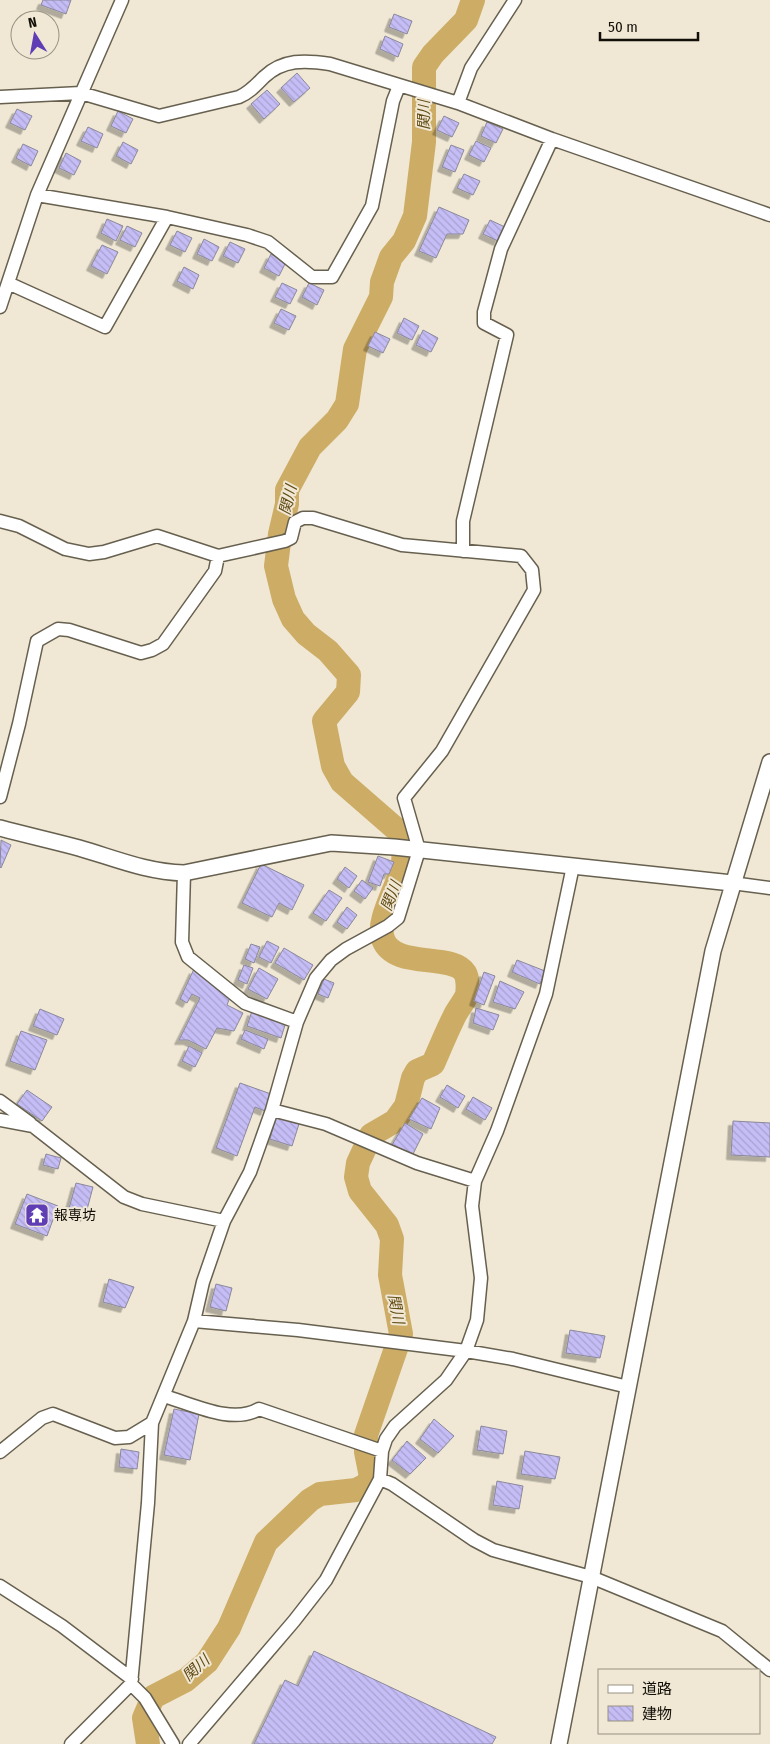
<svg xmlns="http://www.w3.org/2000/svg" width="770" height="1744" viewBox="0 0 770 1744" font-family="'Fira Sans Condensed','Noto Sans JP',sans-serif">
<defs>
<pattern id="building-back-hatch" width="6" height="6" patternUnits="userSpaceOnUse" patternTransform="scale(1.25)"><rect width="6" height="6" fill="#c5bdf5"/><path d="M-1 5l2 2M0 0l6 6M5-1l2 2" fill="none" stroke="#a8a1d1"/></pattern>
<filter id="shadow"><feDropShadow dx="-4.5" dy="4.5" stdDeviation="0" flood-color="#0004"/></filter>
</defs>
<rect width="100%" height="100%" fill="#f0e8d5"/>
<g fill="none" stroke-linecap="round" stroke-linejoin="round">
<path stroke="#cdad66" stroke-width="24" d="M148,1744l-4,-26 9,-21 33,-17 21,-18 22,-34 37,-86 44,-42 10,-6 36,-4 10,-5 5,-8 -5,-25v-17l35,-101 -11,-59 2,-36 -5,-14 -27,-34 -4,-14 2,-14 13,-28 24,-14 11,-15 7,-28 4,-7 16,-7c7,-16 14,-33 22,-49 3,-6 9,-13 12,-20 1,-6 1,-17 -2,-22 -13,-21 -71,-3 -82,-34 -7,-19 16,-53 20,-76 1,-9 0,-18 1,-27l-62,-54 -9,-16 -9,-45 24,-29 1,-17 -21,-24 -22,-17 -13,-15 -9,-20 -8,-33 4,-32 7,-30v-14l23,-43 27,-27 10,-16 8,-55 26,-52 1,-15 9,-25 13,-16 11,-25 9,-74v-75l9,-13 33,-34 7,-20"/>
</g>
<path fill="url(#building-back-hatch)" stroke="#8a889a" filter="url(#shadow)" d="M43,0h28l-5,14 -25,-9z
M394,14l18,7 -5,13 -18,-7z
M385,36l18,8 -5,13 -18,-8z
M297,73l13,15 -16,14 -13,-14z
M267,90l13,14 -16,15 -13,-15z
M17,109l15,7 -7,14 -15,-7z
M118,111l15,8 -7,14 -15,-7z
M444,116l15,7 -7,14 -15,-7z
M487,122l16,7 -7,14 -15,-7z
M88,127l15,7 -6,14 -16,-7z
M476,141l15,7 -7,14 -15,-7z
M123,142l15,8 -7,14 -15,-8z
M23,144l15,7 -7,15 -15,-8z
M451,145l13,5 -9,22 -13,-5z
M66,153l15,8 -7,14 -15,-7z
M464,174l16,7 -7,14 -16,-7z
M439,207l30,13 -6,14h-16l-11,24 -17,-7z
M107,219l16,7 -7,15 -15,-8z
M490,220l15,7 -7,14 -15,-7z
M127,226l15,7 -7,14 -15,-7z
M177,231l15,7 -7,14 -15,-7z
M204,239l15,8 -7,14 -15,-7z
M230,242l15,7 -7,14 -15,-7z
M102,245l16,7 -11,22 -16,-8z
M271,254l15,8 -7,14 -15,-8z
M184,267l15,8 -6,14 -16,-8z
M282,283l15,7 -7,14 -15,-7z
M309,283l15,7 -7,15 -15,-8z
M281,309l15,7 -7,14 -15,-7z
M404,318l15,8 -7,14 -15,-7z
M423,330l15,8 -7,14 -15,-7z
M375,332l15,7 -7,14 -15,-7z
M1,840l10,5 -10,23 -1,-1z
M378,856l16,6 -5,12h-5l-4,12 -12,-4z
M261,864l43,21 -12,25 -13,-7 -7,14 -30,-14z
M345,867l12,9 -8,12 -12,-9z
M362,880l11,8 -8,11 -11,-8z
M329,890l13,8 -16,23 -13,-8z
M347,907l10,8 -10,14 -10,-7z
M267,941l12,6 -8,16 -12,-6z
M251,944l9,3 -6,16 -9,-4z
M284,948l29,17 -9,15 -29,-17z
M517,960l28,11 -5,13 -28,-12z
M244,965l9,3 -6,16 -9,-4z
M259,968l19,11 -11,20 -19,-10z
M194,969l36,28 -3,8 16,8 -9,18 -17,-3 -11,21 -18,-9h-9l21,-42 -8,-4 -5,9 -7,-4z
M484,972l11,4 -11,29 -10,-4z
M324,979l10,4 -6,15 -10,-4z
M500,981l24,11 -9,17 -22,-7z
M476,1008l23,7 -6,15 -20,-7z
M40,1009l24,10 -7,16 -24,-9z
M252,1011l34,11 -5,16 -34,-12z
M245,1030l23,9 -4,10 -23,-10z
M21,1031l26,9 -12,30 -25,-9z
M189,1046l13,7 -7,14 -13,-6z
M240,1083l31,11 -6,17 -10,-4 -18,49 -21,-8z
M447,1085l18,11 -7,12 -18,-11z
M27,1090l25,17 -10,14 -25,-17z
M473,1097l19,11 -7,12 -19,-11z
M422,1098l18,10 -9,21 -22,-10z
M276,1117l23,7 -7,22 -22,-7z
M733,1121l37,2v34l-39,-2z
M405,1123l18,11 -10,20 -21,-9z
M46,1154l15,4 -3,11 -15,-4z
M76,1183l17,4 -8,30 -17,-5z
M27,1194l31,12 -11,30 -32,-12z
M109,1279l25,8 -9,21 -22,-6z
M216,1284l16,4 -6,23 -16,-4z
M570,1330l35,6 -5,22 -34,-5z
M174,1409l25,5 -9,46 -26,-5z
M434,1419l20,17 -16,17 -18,-14z
M481,1426l26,5 -4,23 -26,-4z
M407,1441l19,17 -16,16 -18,-14z
M121,1449l18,3 -2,17 -18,-2z
M525,1451l35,6 -5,22 -34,-5z
M497,1481l26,5 -4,23 -26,-4z
M314,1651l182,86 -4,7h-238l31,-64 13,6z"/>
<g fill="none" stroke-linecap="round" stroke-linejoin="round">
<g stroke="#67604f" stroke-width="15">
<path id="minor" d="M0,97l81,-4 78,23 80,-19c10,-4 17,-12 25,-20 19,-18 41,-17 66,-13l128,39 94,36 218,76
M458,103l13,-35 44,-68
M37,195l130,22 80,18 21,7 44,35h20l40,-71 21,-105 6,-15
M8,283l97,44 62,-110
M0,307l37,-112 85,-195
M0,521l19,5 46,23 24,5 15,-2 53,-16 61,20 67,-15 6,-3 4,-16 8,-4h10l89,27 119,11 11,14 2,20 -92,161 -38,47 15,52 -21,68 -10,8 -42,23 -15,11 -15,18 -19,44 -25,88 -22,62 -26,49 -21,61 -9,39 -42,102 -4,80 -17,181 -60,60
M463,551v-30l44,-186 -23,-12v-11l17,-63 51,-110
M0,797l19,-73 18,-83 21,-12 11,1 72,23 11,-3 11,-6 52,-73 3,-15
M184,873l-2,69 6,15 57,46 52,19
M732,883l38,5
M0,1101l30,22
M272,1110l54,14 91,39 58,18
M0,1120l33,6 91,71 18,7 82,17
M194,1321l104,9 168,21 47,8 115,28
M164,1396c28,8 68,29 95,13l123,42
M0,1452l42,-34 11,-4 62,24 14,-1 23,-14
M380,1479l12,5 82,56 19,10 98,27 131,54 48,39
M0,1586l62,40 70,53
M131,1684l14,14 28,46
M189,1744l105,-123 32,-41 54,-101 2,-28 4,-12 9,-13 51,-46 20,-29 11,-31 4,-42 -9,-72 3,-25 22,-50 49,-137 27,-128"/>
</g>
<g stroke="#67604f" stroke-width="18">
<path id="tertiary" d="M0,828c26,7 53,13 79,20 35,10 67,24 105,25l147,-30 63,4 338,36
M559,1744l154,-793 57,-189"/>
</g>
<use href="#minor" stroke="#fff" stroke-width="12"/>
<use href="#tertiary" stroke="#fff" stroke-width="15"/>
</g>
<defs>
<g id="temple-square" transform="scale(1.25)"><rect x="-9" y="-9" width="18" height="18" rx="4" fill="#5f3db5" stroke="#f0e8d5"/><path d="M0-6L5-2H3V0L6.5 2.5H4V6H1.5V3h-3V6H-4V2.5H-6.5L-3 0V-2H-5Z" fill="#fff"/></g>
</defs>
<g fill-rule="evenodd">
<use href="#temple-square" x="37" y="1215"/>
</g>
<g text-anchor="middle" stroke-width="4" stroke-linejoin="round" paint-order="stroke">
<g font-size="14" fill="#120f08" stroke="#f0e8d5" text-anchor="start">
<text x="54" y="1220">報専坊</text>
</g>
<g font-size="15" font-style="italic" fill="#624c15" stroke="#f0e8d5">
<text transform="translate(424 115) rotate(-90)" y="5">関川</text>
<text transform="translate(288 500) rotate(-76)" y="5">関川</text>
<text transform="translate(391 896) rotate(-69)" y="5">関川</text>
<text transform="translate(396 1309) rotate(79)" y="5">関川</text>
<text transform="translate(196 1668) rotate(-42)" y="5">関川</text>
</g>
</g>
<rect x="598" y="1669" width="162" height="65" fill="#f0e8d5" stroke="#979183"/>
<rect x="608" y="1685" width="25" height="8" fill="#ffffff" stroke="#979183"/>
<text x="642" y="1694" font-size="15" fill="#120f08">道路</text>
<rect x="608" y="1706" width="25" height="15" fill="url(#building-back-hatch)" stroke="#979183"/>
<text x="642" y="1719" font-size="15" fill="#120f08">建物</text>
<g transform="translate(35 35) rotate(349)"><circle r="24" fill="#f0e8d5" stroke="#979183"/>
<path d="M0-4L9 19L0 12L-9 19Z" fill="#5f3db5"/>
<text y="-8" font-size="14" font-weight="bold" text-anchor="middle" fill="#120f08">N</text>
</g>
<path d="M600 32v8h98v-8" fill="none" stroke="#120f08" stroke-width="2.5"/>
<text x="608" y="32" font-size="15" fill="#120f08" stroke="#f0e8d5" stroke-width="4" paint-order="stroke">50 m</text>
</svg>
